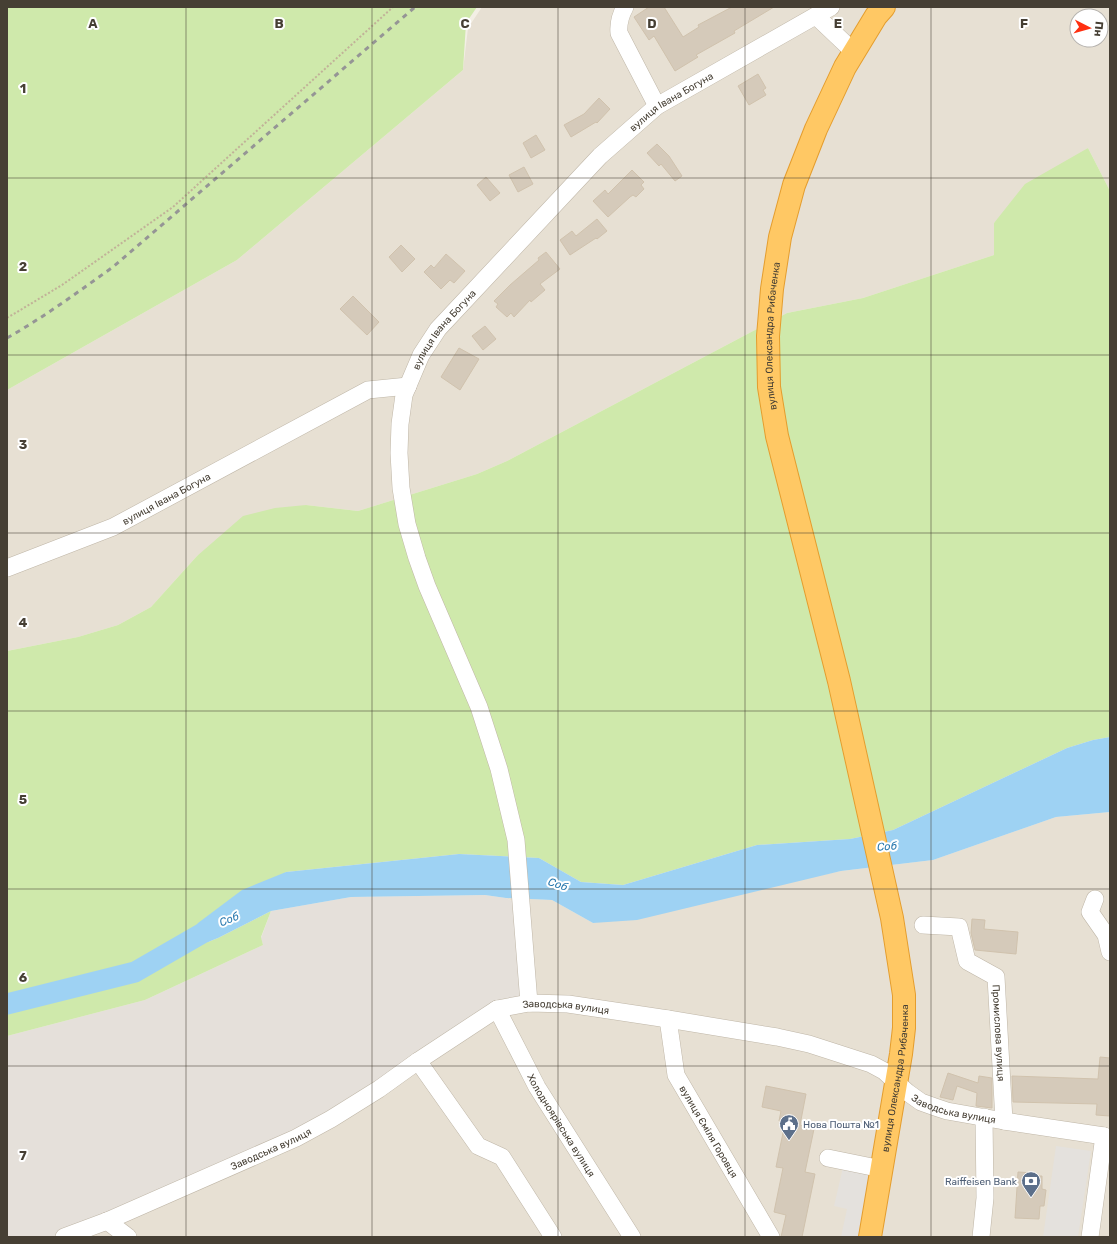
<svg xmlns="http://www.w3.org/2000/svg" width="1117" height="1244" viewBox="0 0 1117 1244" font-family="Rubik,sans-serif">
<rect width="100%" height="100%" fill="#f3efe5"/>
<path fill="#e7e0d3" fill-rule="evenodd" d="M482,7h628v184l-22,-43 -94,75v32l-131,43 -76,15 -280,148 -30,13 -119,37 -52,-6 -109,51 -46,51 -33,18 -40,12 -71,14v-261l230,-130 226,-190 5,-42zM1077,16h24v24h-24z
M1110,812v425h-1046l458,-331 -16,-8 46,2 41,23 248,-52 92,-11 123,-43z"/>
<path fill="#e5e0da" d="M485,895l21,3 16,8 7,97 -32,6 -166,110 -267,118h-57v-201l138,-36 118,-55 -2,-7 10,-27 80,-14z"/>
<path fill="#cfe9ab" d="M7,7h470l-11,16 -3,47 -226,190 -230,130z
M1088,148l22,43v546l-17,3 -26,8 -174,82 -43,9 -93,6 -134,40 -42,-3 -42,-24 -80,-4 -173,18 -97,69 19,1 10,-4 53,-27 -10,26 2,8 -118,55 -138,36v-385l71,-14 40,-12 33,-18 46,-51 46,-40 32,-8 31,-3 52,6 119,-37 30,-13 280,-148 76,-15 131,-43v-32l31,-39z"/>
<path fill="#e4e1dd" d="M1056,1146l35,5 -13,86h-35z
M844,1163l33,8 -15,66h-21l6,-28 -13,-3z"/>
<path fill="#9ed2f3" d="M1110,737v75l-54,5 -123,43 -92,11 -204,49 -44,3 -41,-23 -46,-2 -21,-3 -134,2 -80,14 -53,27 -10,4 -19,-1 3,-9 6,-9 44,-33 44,-18 173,-18 80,4 42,24 42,3 134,-40 93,-6 43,-9 174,-82 26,-8z"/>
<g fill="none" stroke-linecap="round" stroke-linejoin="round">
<path stroke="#9ed2f3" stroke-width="21" d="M7,1004l128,-32 78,-45"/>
</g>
<path fill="#d5caba" stroke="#d0c2ad" d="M649,7h15l19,30 16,-10 -1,-2 34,-18h42l-40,24 1,2 -39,22 2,2 -23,14 -21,-35 -5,4 -15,-23z
M758,74l8,14 -3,2 3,5 -17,10 -11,-19z
M599,98l11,11 -13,14 -1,-1 -25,15 -7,-12 20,-11z
M536,135l9,15 -14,8 -8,-15z
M657,144l12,12 13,20 -7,5 -14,-17 -2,2 -12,-13z
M524,167l9,17 -15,8 -9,-17z
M632,170l12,12 -3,3 3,4 -8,8 -3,-2 -3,2 -22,20 -15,-16 12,-11 3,4z
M486,177l14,16 -10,8 -13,-16z
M597,219l10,12 -10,8 -1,-1 -26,17 -10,-15 12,-9 4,5z
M401,245l14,14 -13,13 -13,-15z
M546,252l14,17 -20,15 5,6 -14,12 -1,-2 -16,17 -3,-4 -4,4 -11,-10 2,-3 -4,-3 16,-16 29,-25 -1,-2z
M446,254l19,17 -11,12 -4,-3 -9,9 -17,-17 7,-7 3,3z
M353,296l26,26 -12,13 -27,-26z
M485,326l11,13 -13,11 -11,-14z
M459,348l20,11 -19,31 -19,-13z
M972,919l13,1 -1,9 34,3 -2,22 -41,-4 -4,-17z
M1100,1057l10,1v58l-14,-1 1,-11 -84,-2 -1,-26 86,3z
M948,1073l30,10 1,-7 13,2v30l-16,-2 1,-13 -20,-7 -4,14 -13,-3z
M766,1086l40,8 -6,31 14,4 -9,43 10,2 -13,63h-21l5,-22 -12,-3 9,-44 -7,-1 9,-44 -6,-2 2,-10 -19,-4z
M1018,1172l16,1v3h8v13l4,1 -2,16h-4l-1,13 -24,-1z"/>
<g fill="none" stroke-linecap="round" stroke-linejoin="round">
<g stroke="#bfb6a7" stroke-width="18">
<g id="minor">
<path d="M625,7c-5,9 -7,16 -6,26l38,73"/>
<path d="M816,16l38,36"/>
<path id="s1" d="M7,568l106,-41 255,-137 40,-4"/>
<path d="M1095,899l-5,13 16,23 4,17"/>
<path id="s2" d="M923,925l36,2 8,34 29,16 8,144"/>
<path id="s3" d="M529,1003l-13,-163 -17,-71 -20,-62 -52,-121 -10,-28 -10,-34 -6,-36 -2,-35 1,-29 4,-29 17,-40 17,-26 162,-173 57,-50 174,-99"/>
<path id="s4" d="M497,1009l40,78 95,150"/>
<path id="s5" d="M668,1019l8,56 95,162"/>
<path d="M418,1061l60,85 24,11 51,80"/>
<path d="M828,1158l54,11"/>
<path d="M107,1221l21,16"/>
<path id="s6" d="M64,1237l43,-16 189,-83 35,-19 48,-30 39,-28 79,-52 32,-6 39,1 100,15 109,18 32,7 62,20 13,7 23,21 14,10 14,5 12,4 57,10 100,15"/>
<path d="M981,1237l4,-39 -1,-81"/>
<path d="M1090,1237l14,-101"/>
</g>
</g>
<g stroke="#e49d2e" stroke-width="24">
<g id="highway">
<path id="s7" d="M870,1237l31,-183 3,-26v-33l-12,-77 -53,-237 -62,-245 -8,-49 -1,-51 4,-47 8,-52 14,-52 22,-56 29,-62 31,-51 8,-9"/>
</g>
</g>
<path stroke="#c1b298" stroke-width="2" stroke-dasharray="2 2" stroke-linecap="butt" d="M7,318l55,-33 111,-78 220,-200"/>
<use href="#minor" stroke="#fff" stroke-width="17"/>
<use href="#highway" stroke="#ffc864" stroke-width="22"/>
<path stroke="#959595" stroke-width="3" stroke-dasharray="5 5" stroke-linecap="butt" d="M7,338c37,-21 71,-46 106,-71l302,-260"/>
</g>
<path fill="none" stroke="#463f34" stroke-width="1" stroke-opacity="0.55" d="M186,7v1230M372,7v1230M558,7v1230M745,7v1230M931,7v1230M7,178h1103M7,355h1103M7,533h1103M7,711h1103M7,889h1103M7,1066h1103"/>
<defs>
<g id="civic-pin" transform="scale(1)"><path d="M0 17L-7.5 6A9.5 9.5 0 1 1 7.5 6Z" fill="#5c6f8a" stroke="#fff"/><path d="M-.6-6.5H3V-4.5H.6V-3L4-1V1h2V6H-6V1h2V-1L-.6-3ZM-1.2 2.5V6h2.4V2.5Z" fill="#fff"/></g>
<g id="bank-pin" transform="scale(1)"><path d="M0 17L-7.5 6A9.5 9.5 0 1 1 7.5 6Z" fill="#5c6f8a" stroke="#fff"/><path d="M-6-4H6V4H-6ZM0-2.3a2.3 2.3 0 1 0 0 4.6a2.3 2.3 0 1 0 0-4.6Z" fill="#fff"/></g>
</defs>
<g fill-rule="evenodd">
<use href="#civic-pin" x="789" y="1124"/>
<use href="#bank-pin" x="1031" y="1181"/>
</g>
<g text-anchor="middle" stroke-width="4" stroke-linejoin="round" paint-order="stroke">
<g font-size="10" fill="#463f34" stroke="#fff">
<text dy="4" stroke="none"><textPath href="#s3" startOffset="1030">вулиця Івана Богуна</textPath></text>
<text dy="4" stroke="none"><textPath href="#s3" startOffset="706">вулиця Івана Богуна</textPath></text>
<text dy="4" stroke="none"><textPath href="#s7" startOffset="919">вулиця Олександра Рибаченка</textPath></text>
<text dy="4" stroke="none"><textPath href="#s1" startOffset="174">вулиця Івана Богуна</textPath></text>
<text dy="4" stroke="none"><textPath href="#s6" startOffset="561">Заводська вулиця</textPath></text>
<text dy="4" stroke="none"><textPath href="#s2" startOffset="160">Промислова вулиця</textPath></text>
<text dy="4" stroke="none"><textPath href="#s7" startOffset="161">вулиця Олександра Рибаченка</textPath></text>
<text dy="4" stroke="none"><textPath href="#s6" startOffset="969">Заводська вулиця</textPath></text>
<text dy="4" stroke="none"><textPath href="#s4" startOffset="133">Холодноярівська вулиця</textPath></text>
<text dy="4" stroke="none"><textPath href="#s5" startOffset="122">вулиця Єміля Горовця</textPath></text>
<text dy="4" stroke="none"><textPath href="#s6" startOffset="225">Заводська вулиця</textPath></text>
</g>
<g font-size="10" fill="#4e5e75" stroke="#fff" text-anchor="start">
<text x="803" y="1128">Нова Пошта №1</text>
<text x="1017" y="1185" text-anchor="end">Raiffeisen Bank</text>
</g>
<g font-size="11" font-style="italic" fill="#2878ae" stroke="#fff">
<text transform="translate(887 846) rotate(-4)" y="4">Соб</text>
<text transform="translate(558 884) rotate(18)" y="4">Соб</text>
<text transform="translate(229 919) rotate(-23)" y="4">Соб</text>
</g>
</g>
<g font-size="13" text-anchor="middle" font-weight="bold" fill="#463f34" stroke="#fff" stroke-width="4" stroke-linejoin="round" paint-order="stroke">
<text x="93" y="28">A</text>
<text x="279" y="28">B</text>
<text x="465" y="28">C</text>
<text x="652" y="28">D</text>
<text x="838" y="28">E</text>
<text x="1024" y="28">F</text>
<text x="23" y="93">1</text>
<text x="23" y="271">2</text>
<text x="23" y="449">3</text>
<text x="23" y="627">4</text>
<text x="23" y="804">5</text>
<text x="23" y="982">6</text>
<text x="23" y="1160">7</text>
</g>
<rect width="1117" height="1244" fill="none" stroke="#463f34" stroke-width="16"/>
<g transform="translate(1089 28) rotate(96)"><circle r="19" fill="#ffffff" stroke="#b5b2ae"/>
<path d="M0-3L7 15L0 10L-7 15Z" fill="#ff2f10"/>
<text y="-6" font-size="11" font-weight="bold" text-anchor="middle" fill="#463f34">Пн</text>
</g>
</svg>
